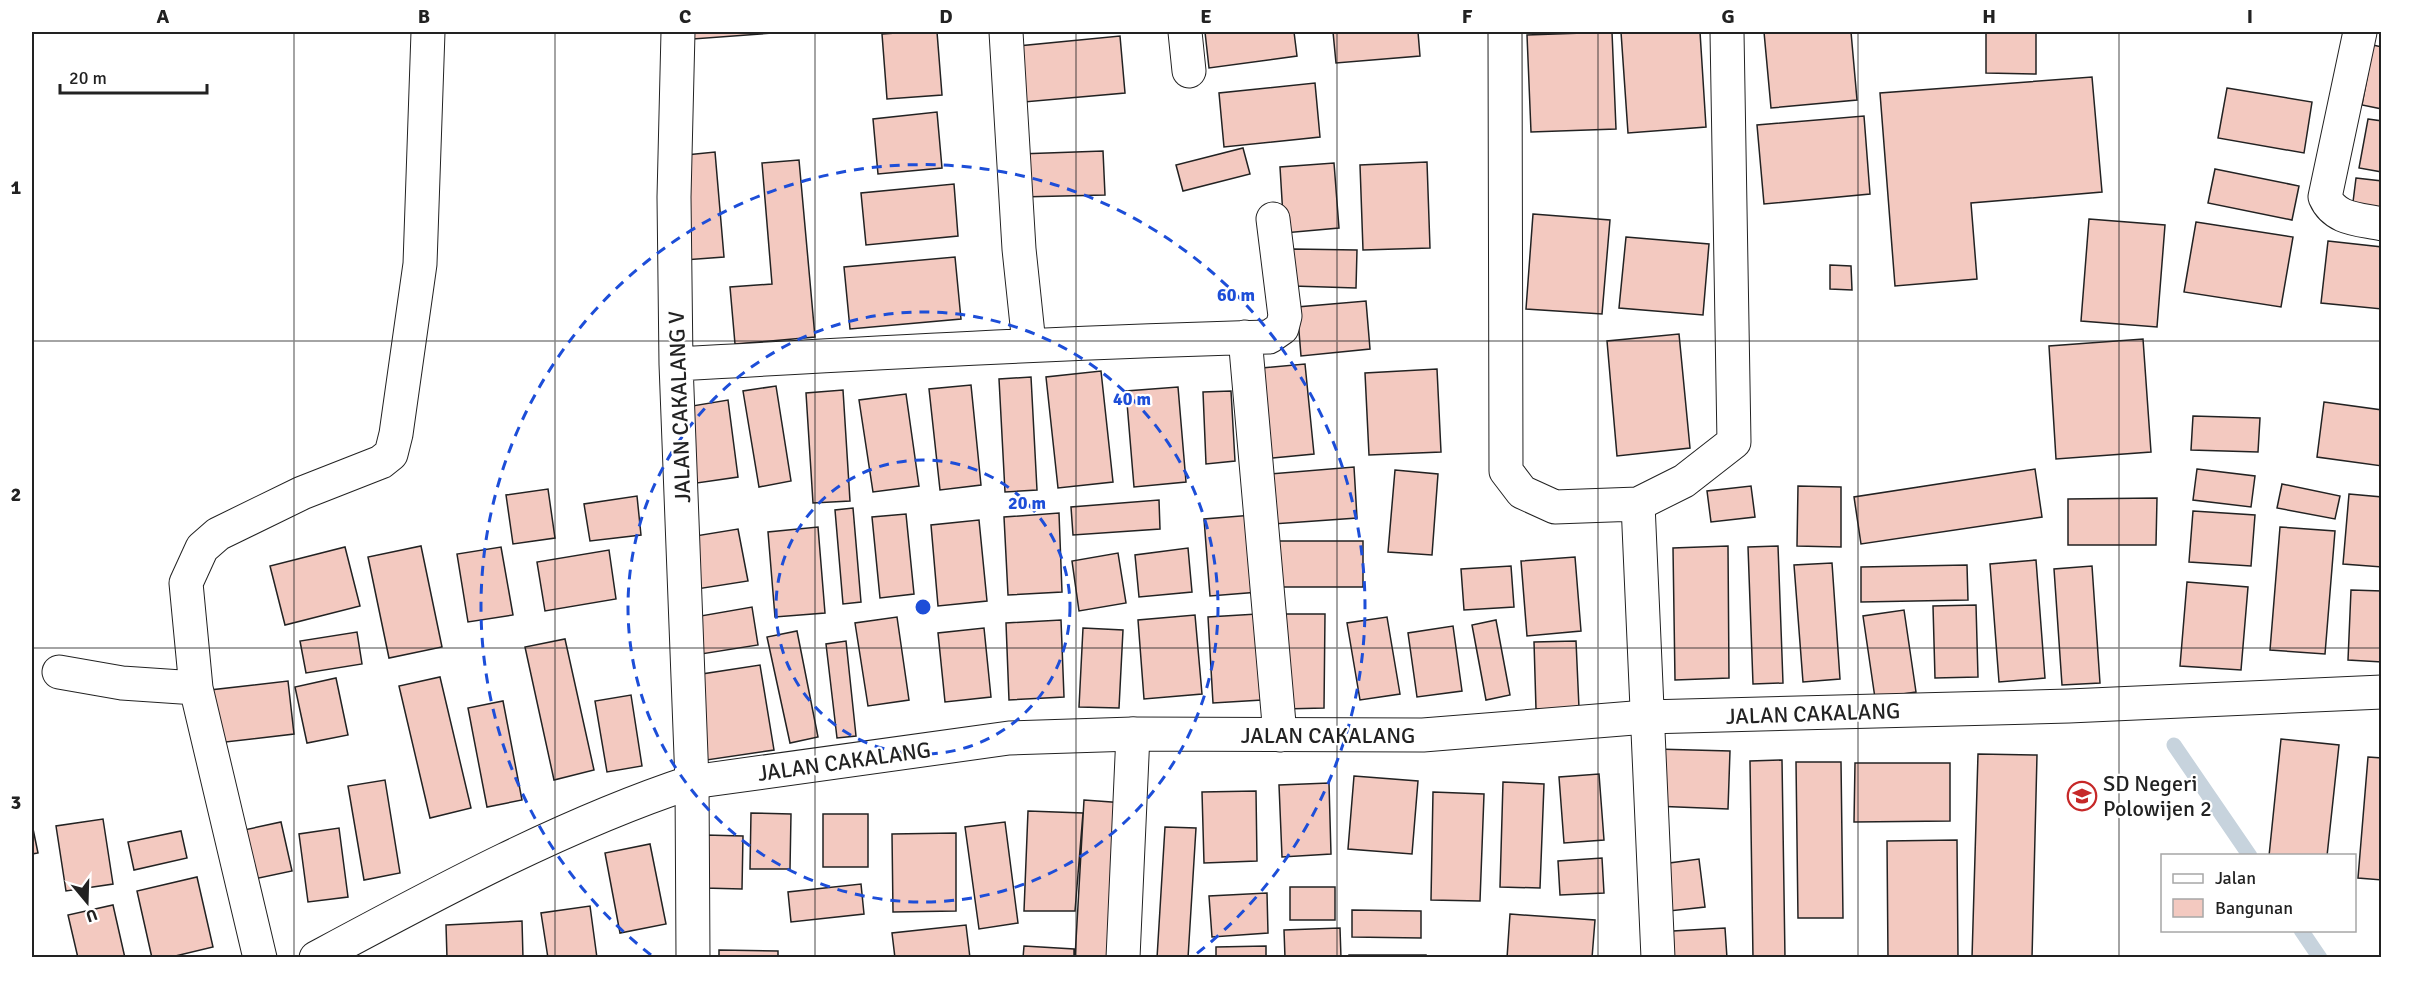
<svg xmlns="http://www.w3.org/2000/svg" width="2413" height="989" viewBox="0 0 2413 989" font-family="Signika,sans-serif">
<rect width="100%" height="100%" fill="#fff"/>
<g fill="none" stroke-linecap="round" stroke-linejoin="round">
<path stroke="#c7d3dd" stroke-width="15" d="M2174,745l76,111
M2301,930l19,28"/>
</g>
<path fill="#f3c9c0" stroke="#222" stroke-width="1.5" d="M692,32h95l-94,7z
M911,32h26l5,63 -55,4 -5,-65z
M1205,32h89l3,24 -88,12z
M1333,32h85l2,24 -84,7z
M1612,32l4,97 -85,3 -4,-97z
M1621,32h79l6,95 -78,6z
M1764,32h87l6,68 -86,8z
M1986,32h50v42l-50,-1z
M1120,36l5,57 -101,9 -6,-56z
M2373,45l9,2v62l-20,-4z
M2092,77l10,115 -131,11 6,76 -82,7 -15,-193z
M1315,83l5,54 -96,10 -5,-54z
M2227,88l85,14 -8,51 -86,-15z
M937,112l5,56 -64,6 -5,-55z
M1864,116l6,78 -106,10 -7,-79z
M2368,119l14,2v51l-23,-4z
M1243,148l7,26 -67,17 -7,-26z
M1103,151l2,44 -85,2 -1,-43z
M715,152l9,105 -40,3 -8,-104z
M799,160l16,177 -80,7 -5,-57 42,-3 -10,-121z
M1427,162l3,86 -67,2 -3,-85z
M1334,163l5,65 -55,5 -4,-66z
M2215,169l84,17 -7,34 -84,-17z
M2356,178l26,3v32l-30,-3z
M954,184l4,52 -92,9 -5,-52z
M1533,214l77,6 -8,94 -76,-5z
M2089,219l76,6 -8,102 -76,-6z
M2196,222l97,15 -12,70 -97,-15z
M1626,237l83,7 -6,71 -84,-7z
M2328,241l54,6v62l-61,-6z
M1293,249l64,1 -1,38 -63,-2z
M955,257l6,62 -111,10 -6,-62z
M1830,265l21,1 1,24 -22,-1z
M1366,301l4,48 -69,7 -4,-49z
M1679,334l11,114 -73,8 -10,-115z
M2143,339l8,113 -95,7 -7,-113z
M1305,364l9,90 -53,5 -9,-90z
M1437,369l4,83 -72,3 -4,-82z
M1101,371l12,111 -55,6 -12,-111z
M1031,377l6,113 -32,2 -6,-113z
M971,385l10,100 -41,5 -11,-101z
M776,386l15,95 -32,6 -16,-96z
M1178,387l8,95 -52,5 -8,-96z
M843,390l7,111 -37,2 -7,-110z
M1231,391l4,70 -29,3 -3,-72z
M906,394l13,92 -46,6 -14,-92z
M728,400l10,77 -41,6 -11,-76z
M2324,402l58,8v56l-65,-9z
M2193,416l67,2 -2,34 -67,-2z
M1354,467l3,51 -84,6 -4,-50z
M2035,469l7,48 -181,27 -7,-47z
M2197,469l58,7 -4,31 -58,-7z
M1395,470l43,4 -6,81 -44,-3z
M2282,484l58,12 -5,23 -58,-11z
M1751,486l4,31 -44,5 -4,-31z
M1798,486l43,1v60l-44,-1z
M548,489l7,49 -42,6 -7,-49z
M2349,494l33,3v70l-39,-3z
M637,496l4,39 -51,6 -6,-37z
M2157,498l-1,47h-88v-46z
M1159,500l1,29 -87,6 -2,-28z
M853,508l8,94 -18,2 -8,-94z
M2193,511l62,4 -4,51 -62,-4z
M1059,513l3,79 -54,3 -4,-78z
M906,514l8,80 -34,4 -8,-81z
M1253,515l6,77 -49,4 -6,-77z
M979,520l8,81 -49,5 -7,-81z
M818,527l7,86 -50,4 -7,-85z
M2280,527l55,4 -10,123 -55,-4z
M738,529l10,52 -51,8 -8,-52z
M1273,541h90v46h-90z
M421,546l21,101 -53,11 -21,-101z
M1728,546l1,132 -54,2 -2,-132z
M1778,546l5,137 -30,1 -5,-137z
M345,547l15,59 -75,19 -15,-59z
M501,547l12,68 -45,7 -11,-68z
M1188,548l4,44 -53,5 -4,-42z
M609,550l7,49 -71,12 -8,-49z
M1118,553l8,50 -47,8 -7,-50z
M1575,557l6,74 -54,5 -6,-75z
M2036,560l9,118 -46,4 -9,-118z
M1832,563l8,116 -37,3 -9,-117z
M1967,565l1,35 -107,2v-35z
M1511,566l3,41 -50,3 -3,-41z
M2092,566l8,117 -38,2 -8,-116z
M2187,582l61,5 -7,83 -61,-4z
M2351,590l31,1v71l-34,-2z
M1976,605l2,72 -43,1 -2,-72z
M752,607l6,38 -63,10 -6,-37z
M1904,610l12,82 -41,6 -12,-82z
M1257,614l5,86 -49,3 -5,-86z
M1284,614h41l-1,94 -41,1z
M1195,615l7,79 -58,5 -6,-79z
M897,617l12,83 -41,6 -13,-83z
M1387,617l13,77 -40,6 -13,-77z
M1061,620l3,77 -55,3 -3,-77z
M1496,620l14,75 -24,5 -14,-75z
M1453,626l9,65 -45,6 -9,-64z
M984,628l7,69 -46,5 -7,-69z
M1083,628l40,2 -4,78 -40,-1z
M797,631l21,106 -28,6 -23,-106z
M357,632l5,32 -56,9 -6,-32z
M565,639l29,131 -40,10 -29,-133z
M846,641l10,95 -19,2 -11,-94z
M1576,641l3,67 -43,1 -2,-67z
M760,665l14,85 -74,11 2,-87z
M440,677l31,131 -41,10 -31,-132z
M336,678l12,57 -41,8 -12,-56z
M288,681l6,53 -77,9 -7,-53z
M631,695l11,71 -35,6 -12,-71z
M503,701l19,99 -35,7 -19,-99z
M2281,739l58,6 -12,111h-58z
M1655,749l75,2 -2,58 -75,-3z
M1978,754l59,1 -5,203h-60z
M2368,757l14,1v122l-24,-2z
M1782,760l3,198h-32l-3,-197z
M1796,762h45l2,156h-45z
M1855,763h95v58l-96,1z
M1599,774l5,66 -40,3 -5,-66z
M1354,776l64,5 -6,73 -64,-5z
M385,780l15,93 -36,7 -16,-94z
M1503,782l41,2 -4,104 -40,-1z
M1329,783l2,71 -49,3 -3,-72z
M1256,791l1,70 -53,2 -2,-71z
M1433,792l51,2 -4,107 -49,-1z
M1084,800l41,3 -10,155h-40z
M1028,811l55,2 -8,98h-51z
M751,813l40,1 -1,55h-40z
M823,814h45v53h-45z
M103,819l10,65 -47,7 -10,-65z
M281,822l11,49 -38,8 -10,-49z
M1005,822l13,101 -39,6 -14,-102z
M32,824l6,29 -6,1z
M1165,827l31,1 -8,130h-31z
M339,828l9,69 -40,5 -9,-68z
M181,831l6,27 -53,12 -6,-28z
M956,833v78l-63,1 -1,-78z
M705,835l38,1 -1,53 -38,-1z
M1957,840l1,118h-70l-1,-117z
M650,844l16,80 -46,9 -15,-80z
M1602,858l2,35 -44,2 -2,-34z
M1699,859l6,48 -36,4 -7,-47z
M197,877l16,70 -46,11h-15l-15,-67z
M861,884l3,30 -73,8 -3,-30z
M1290,887h45v33h-45z
M1267,893l1,40 -56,4 -3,-41z
M113,905l12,53h-47l-10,-43z
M590,906l7,52h-49l-7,-45z
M1352,910l69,1v27l-69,-1z
M1510,914l85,6 -3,38h-85z
M522,921l1,37h-76l-1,-33z
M966,925l4,33h-75l-3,-25z
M1340,928l1,30h-56l-1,-28z
M1725,928l2,30h-53l-1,-27z
M1024,946l50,3v9h-51z
M1266,946v12h-50v-11z
M719,950l59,1v7h-59z
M1349,955h77v3h-77z"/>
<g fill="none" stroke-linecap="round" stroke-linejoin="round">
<g stroke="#222" stroke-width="35">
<path id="minor" d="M678,32l-4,165 2,167 16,418 1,176
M1006,32l13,217 10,95
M1185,32l4,39
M1505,32l1,439 16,21 33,15 83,-3 46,-23 50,-39 -7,-410
M2360,32l-35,165c10,23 34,22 57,27
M1245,337l35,398
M676,364c198,-11 396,-22 593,-27l13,-9 3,-12 -12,-97
M1638,504l20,454
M59,672l63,11 74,5
M260,958l-64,-270 -10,-105 16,-35 16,-14 84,-41 79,-31 10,-8 5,-20 24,-170 8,-232
M1123,958l10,-224"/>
</g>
<g stroke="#222" stroke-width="35">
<path id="tertiary" d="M316,958c119,-64 248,-134 376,-176l317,-44 124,-4 290,1 223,-18 423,-11 313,-14"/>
</g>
<use href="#minor" stroke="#fff" stroke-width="33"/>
<use href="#tertiary" stroke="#fff" stroke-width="33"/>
</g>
<path fill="none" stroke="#222" stroke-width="1.5" stroke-opacity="0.55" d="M294,32v926M555,32v926M815,32v926M1076,32v926M1337,32v926M1598,32v926M1858,32v926M2119,32v926M32,341h2350M32,648h2350"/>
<g fill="none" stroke="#1d4ed8" stroke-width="3" stroke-dasharray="10 8">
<circle cx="923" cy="607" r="147"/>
<circle cx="923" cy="607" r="295"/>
<path d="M651 955A442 442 0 1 1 1195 955"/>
</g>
<defs>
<g id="school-ring" transform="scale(1.5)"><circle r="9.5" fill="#fff" stroke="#c62828" stroke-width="1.5"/><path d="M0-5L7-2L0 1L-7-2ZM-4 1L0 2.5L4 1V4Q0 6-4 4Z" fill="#c62828"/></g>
</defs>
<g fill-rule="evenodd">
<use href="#school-ring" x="2082" y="796"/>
</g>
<g text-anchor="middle" stroke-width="4.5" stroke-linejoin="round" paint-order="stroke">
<g font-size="22" fill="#222" stroke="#fff">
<text transform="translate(679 407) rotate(-92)" y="8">JALAN CAKALANG V</text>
<text transform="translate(1813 713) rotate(-2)" y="8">JALAN CAKALANG</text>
<text x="1328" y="743">JALAN CAKALANG</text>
<text transform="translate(844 761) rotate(-8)" y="8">JALAN CAKALANG</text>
</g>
<g font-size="22" fill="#222" stroke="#fff" text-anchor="start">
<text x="2103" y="791">SD Negeri<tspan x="2103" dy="25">Polowijen 2</tspan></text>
</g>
</g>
<circle cx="923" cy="607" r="9" fill="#1d4ed8" stroke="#fff" stroke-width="3"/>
<g font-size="18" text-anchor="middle" font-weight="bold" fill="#1d4ed8" stroke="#fff" stroke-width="4.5" stroke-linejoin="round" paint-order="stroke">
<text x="1236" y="301">60 m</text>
<text x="1132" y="405">40 m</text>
<text x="1027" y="509">20 m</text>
</g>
<rect width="2413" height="989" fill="none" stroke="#ffffff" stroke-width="66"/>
<rect x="2161" y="854" width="195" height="78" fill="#ffffff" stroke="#a7a7a7" stroke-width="1.5"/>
<rect x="2173" y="874" width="30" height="9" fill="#ffffff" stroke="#a7a7a7" stroke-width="1.5"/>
<text x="2215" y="884" font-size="18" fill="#222222">Jalan</text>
<rect x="2173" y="899" width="30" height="18" fill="#f3c9c0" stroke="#a7a7a7" stroke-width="1.5"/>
<text x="2215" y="914" font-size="18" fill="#222222">Bangunan</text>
<g transform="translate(87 902) rotate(161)" stroke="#ffffff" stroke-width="4.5" paint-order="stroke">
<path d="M0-4.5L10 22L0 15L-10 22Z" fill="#222222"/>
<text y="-9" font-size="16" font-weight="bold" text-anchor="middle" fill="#222222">U</text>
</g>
<path d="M60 84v9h147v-9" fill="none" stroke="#222222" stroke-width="3"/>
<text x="69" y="84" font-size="18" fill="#222222" stroke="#ffffff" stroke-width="4.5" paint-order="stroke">20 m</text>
<rect x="33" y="33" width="2347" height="923" fill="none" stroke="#222" stroke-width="2"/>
<g font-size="20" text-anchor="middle" font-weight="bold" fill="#222">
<text x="163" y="23">A</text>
<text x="424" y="23">B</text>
<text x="685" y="23">C</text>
<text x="946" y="23">D</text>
<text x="1206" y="23">E</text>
<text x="1467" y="23">F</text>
<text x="1728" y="23">G</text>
<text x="1989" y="23">H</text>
<text x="2250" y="23">I</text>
<text x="16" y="194">1</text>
<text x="16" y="501">2</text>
<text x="16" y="809">3</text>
</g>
</svg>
